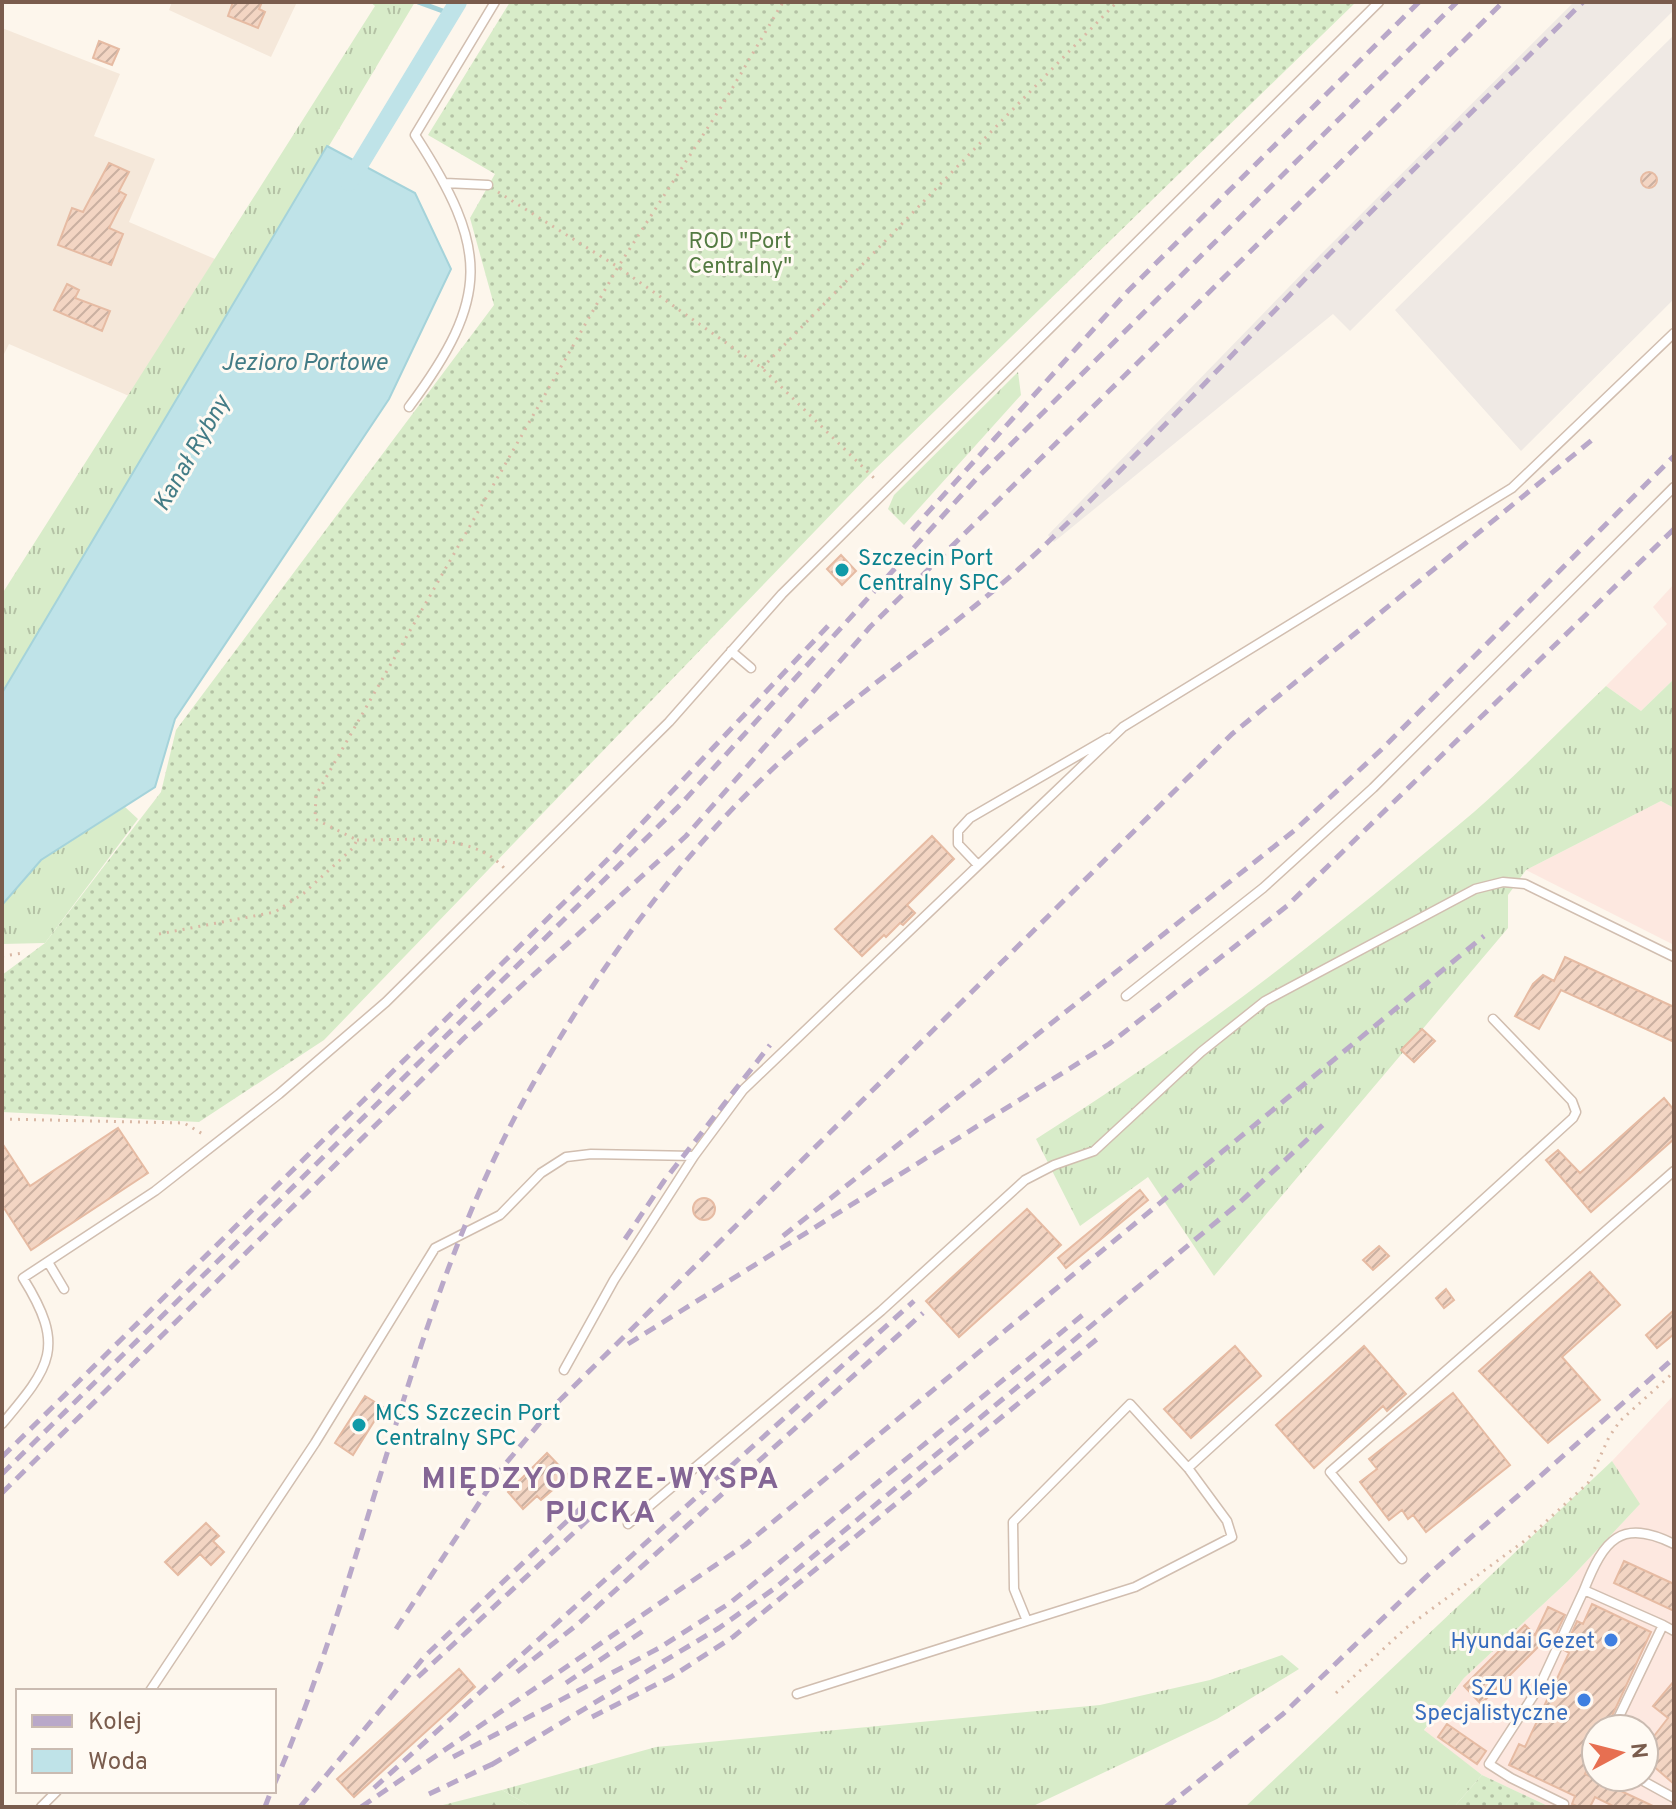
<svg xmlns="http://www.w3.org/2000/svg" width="1676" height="1809" viewBox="0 0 1676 1809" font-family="Overpass,sans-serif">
<defs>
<pattern id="grass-tufts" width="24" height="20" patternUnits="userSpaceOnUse" patternTransform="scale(2)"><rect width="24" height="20" fill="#d8ecc9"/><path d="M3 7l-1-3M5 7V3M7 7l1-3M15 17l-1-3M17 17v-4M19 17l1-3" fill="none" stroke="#b4c2a5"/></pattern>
<pattern id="forest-firs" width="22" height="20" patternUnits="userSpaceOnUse" patternTransform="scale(2)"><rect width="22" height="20" fill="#d8ecc9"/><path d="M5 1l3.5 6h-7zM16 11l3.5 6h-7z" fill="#b4c2a5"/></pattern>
<pattern id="garden-dots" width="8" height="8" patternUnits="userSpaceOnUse" patternTransform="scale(2)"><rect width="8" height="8" fill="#d8ecc9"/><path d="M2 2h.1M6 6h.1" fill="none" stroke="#b4c2a5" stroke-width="1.8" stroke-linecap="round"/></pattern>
<pattern id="building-hatch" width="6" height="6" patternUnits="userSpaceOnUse" patternTransform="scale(2)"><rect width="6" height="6" fill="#f3d5c3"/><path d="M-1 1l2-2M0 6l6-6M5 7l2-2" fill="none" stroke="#cab0a1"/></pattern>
</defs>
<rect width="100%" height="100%" fill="#fdf6ec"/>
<path fill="#f5e8da" d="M172,2h125l-26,55 -102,-47z
M2,28l118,46 -26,62 61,23 -26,63 86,37 -86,137 -120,-52 -7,14z"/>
<path fill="#fde8e0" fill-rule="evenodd" d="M1674,584v95l-33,32 -35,-25 61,-62 -14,-17z
M1661,801l13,7v137l-148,-75z
M1674,1395v412h-124l-68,-32 -58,-44 40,-53 104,-97 71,-76 -27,-44zM1596,1729h48v48h-48z"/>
<path fill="#efe9e4" d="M1574,2h100v8l-324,321 -17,-17 -279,228 -6,-7 273,-281z
M1674,35v264l-153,152 -126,-141z"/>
<path fill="url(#grass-tufts)" d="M370,2h45l-413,691v-99l373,-588z
M1018,372l3,23 -117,130 -16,-16 6,-14z
M1674,679v129l-13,-7 -135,69 -18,25v33l-294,348 -66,-99 -68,49 -44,-87c154,-97 299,-210 438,-327 46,-40 88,-84 132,-126l35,25z
M125,807l13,12 -93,124 -43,1v-39l39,-45z
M1612,1461l28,43 -72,77 -104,97 -40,52 58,45 -28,32h-209z
M1282,1655l17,14 -82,50 -186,88h-499l-30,-17 154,-43 444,-42 110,-25z"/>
<path fill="url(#forest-firs)" d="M502,1790l30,17h-93l4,-2z"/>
<path fill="url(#garden-dots)" d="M510,2h846l-486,472 -546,566 -125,82 -197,-10v-137l43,-32 116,-151 15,-62 318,-425 -24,-87 25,-44 -67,-39z
M1482,1775l68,32h-96z"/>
<path fill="#bfe3e8" stroke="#a5d3da" stroke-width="2" d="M327,146l88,47 36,76 -62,130 -214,320 -20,68 -114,73 -39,45v-212z"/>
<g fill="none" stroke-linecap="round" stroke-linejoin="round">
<path stroke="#a5d3da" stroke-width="5" d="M418,2l33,12"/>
<path stroke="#bfe3e8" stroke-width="18" d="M349,182l109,-180"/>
</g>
<path fill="url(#building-hatch)" stroke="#e6bba3" stroke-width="2" d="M233,2h29l-3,7 6,3 -7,16 -30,-12z
M99,41l20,8 -7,16 -19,-7z
M109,163l20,9 -10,19 7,4 -17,33 14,6 -12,31 -53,-20 14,-37 11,4z
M1641 180a8 8 0 1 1 16 0a8 8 0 1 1-16 0Z
M67,284l12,6 -4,8 35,13 -8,20 -48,-21z
M841,555l15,16 -14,14 -15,-16z
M932,836l22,23 -47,46 8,8 -12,12 -3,-2 -14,14 -2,-2 -22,21 -27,-27z
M1565,957l109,50v35l-113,-52 -22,39 -24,-13 18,-32 10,-9 11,6z
M1422,1029l13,12 -21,21 -13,-12z
M1664,1098l10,12v29l-83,73 -45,-52 12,-10 22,23z
M118,1128l30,45 -117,77 -29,-45v-62l28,43z
M1140,1190l8,10 -82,68 -8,-10z
M693 1209a11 11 0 1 1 22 0a11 11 0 1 1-22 0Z
M1027,1209l34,36 -102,92 -33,-36z
M1379,1246l10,10 -16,14 -10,-10z
M1590,1272l30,33 -58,52 38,43 -52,43 -69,-72z
M1446,1289l8,11 -10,8 -8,-10z
M1674,1310v24l-17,14 -11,-13z
M1235,1346l26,30 -70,62 -27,-29z
M1364,1346l42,48 -19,17 -4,-5 -69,62 -38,-43z
M1453,1393l57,72 -84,67 -13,-17 -5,4 -6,-9 -13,10 -29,-38 17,-13 -8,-10z
M365,1396l18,11 -30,48 -18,-12z
M547,1453l22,23 -28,24 -4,-4 -14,13 -15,-17z
M206,1523l13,13 -6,5 11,11 -13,13 -11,-11 -22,21 -13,-13z
M1624,1561l50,23v27l-60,-28z
M1592,1604l59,28 -45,97h-10v21l-11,24 70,33h-40l-20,-10 -5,10h-11l-7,-3 3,-8 -66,-31 10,-21 6,3 44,-94 -5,-3 13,-29 6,3z
M1548,1607l17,8 -14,29 -7,-3 -63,63 -17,-18 61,-61 10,10z
M459,1669l16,18 -121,110 -17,-18z
M1674,1681v103l-30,-26v-9l24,-31 -15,-12z
M1447,1724l39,27 -9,13 -39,-27z"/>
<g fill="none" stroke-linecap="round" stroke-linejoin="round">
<g stroke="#d1beb0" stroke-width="11">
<path id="service" d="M445,183l43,2
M409,407c82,-110 80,-158 6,-272l80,-133
M731,651l20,17
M978,865l-20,-21v-13l12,-13 138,-80
M1126,996l137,-108 110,-100 301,-301
M48,1262l16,27
M564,1370l50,-90 80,-124 49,-66 380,-363 389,-239 162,-155
M2,1424c49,-58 64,-77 21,-146l132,-87 124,-97 107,-92 283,-280 113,-128 597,-592
M1188,1468l-58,-64 -117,118 1,67 13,32 108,-34 97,-50 -5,-16 -39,-53 385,-350 3,-6 -4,-11 -79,-82
M628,1524l253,-213 144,-131 29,-15 40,-14 107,-99 64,-51 210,-112 28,-7 22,2 149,73
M1402,1559l-72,-87 344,-301
M1584,1590c20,-51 37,-72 90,-46
M150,1691l165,-248 120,-195 65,-33 41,-42 25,-16 25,-3 103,2
M797,1694l230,-73
M1613,1729l50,-104 11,6
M1636,1777l38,21
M1564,1804l-53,-26 -22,-14 50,-77 45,-97 79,35
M41,1807l16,-16"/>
</g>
<path stroke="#d9b8a5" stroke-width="3" stroke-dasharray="2 6" stroke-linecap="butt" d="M498,192l120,75 144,101 116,114
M762,368l355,-366
M357,840c47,1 114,-10 148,29
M159,934l116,-22 29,-19 49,-45 4,-8 -42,-21 1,-24 302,-528 105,-163 60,-102
M2,956l22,-3
M2,1119l182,4 22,13
M1336,1693l70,-65 121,-89 61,-56 21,-46 11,-16 54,-49"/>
<use href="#service" stroke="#fff" stroke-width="8"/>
<path stroke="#b9a8c9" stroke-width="5" stroke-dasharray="12 8" stroke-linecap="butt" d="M912,530l216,-239 291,-289
M783,1236l512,-406 87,-81 292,-293
M625,1239l39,-58 106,-136
M628,1344l481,-300 178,-138 387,-377
M2,1457l610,-602 216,-229
M2,1474l679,-670 297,-327 479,-475
M2,1493l462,-455 222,-202 184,-209 633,-625
M396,1629l106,-161 52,-62 678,-672 360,-294
M517,1672l61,-48 345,-311
M418,1677l174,-161
M566,1683l80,-54
M592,1717l79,-40 62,-40 369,-302
M453,1757l206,-109 71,-45 355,-290
M491,1765l228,-137 56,-40 463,-384 88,-82
M274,1785c99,-229 135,-484 260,-703 68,-120 154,-238 257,-330 83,-73 177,-133 256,-209 90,-87 175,-178 262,-268 90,-93 183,-182 274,-273
M374,1788l540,-487
M429,1794l72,-34
M265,1807l6,-16
M300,1807l125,-151 159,-151
M361,1807l384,-262 739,-609
M1166,1807l117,-93 144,-138 247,-218"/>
</g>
<g fill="#0f9aa8" stroke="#fffaf3" stroke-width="3">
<circle cx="842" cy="570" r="8"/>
<circle cx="359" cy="1425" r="8"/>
</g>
<g fill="#3f7fe0" stroke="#fffaf3" stroke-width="3">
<circle cx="1611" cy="1640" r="8"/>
<circle cx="1584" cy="1700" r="8"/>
</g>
<g text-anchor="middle" stroke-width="6" stroke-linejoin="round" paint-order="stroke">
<g font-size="22" fill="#537a41" stroke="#fffaf3">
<text x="740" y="248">ROD "Port<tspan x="740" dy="25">Centralny"</tspan></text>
</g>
<g font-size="22" fill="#0d838f" stroke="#fffaf3" text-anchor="start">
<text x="858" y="565">Szczecin Port<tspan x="858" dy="25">Centralny SPC</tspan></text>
<text x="375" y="1420">MCS Szczecin Port<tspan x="375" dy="25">Centralny SPC</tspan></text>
</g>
<g font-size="22" fill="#366cbe" stroke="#fffaf3" text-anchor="end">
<text x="1595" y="1648">Hyundai Gezet</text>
<text x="1568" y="1695">SZU Kleje<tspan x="1568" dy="25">Specjalistyczne</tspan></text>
</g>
<g font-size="24" font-style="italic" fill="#437c86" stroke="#fffaf3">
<text x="304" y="370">Jezioro Portowe</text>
<text transform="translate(191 453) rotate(-60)" y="8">Kanał Rybny</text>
</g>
<g font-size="30" font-weight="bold" letter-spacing="2" fill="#846695" stroke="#fffaf3">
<text x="601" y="1488">MIĘDZYODRZE-WYSPA<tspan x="601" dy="34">PUCKA</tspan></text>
</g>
</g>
<rect width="1676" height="1809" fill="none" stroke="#7a5c4d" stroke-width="8"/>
<rect x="16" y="1689" width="260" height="104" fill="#fffaf3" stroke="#cabbb1" stroke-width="2"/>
<rect x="32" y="1715" width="40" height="12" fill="#b9a8c9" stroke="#cabbb1" stroke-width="2"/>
<text x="88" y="1729" font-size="24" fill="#7a5c4d">Kolej</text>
<rect x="32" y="1749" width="40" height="24" fill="#bfe3e8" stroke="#cabbb1" stroke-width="2"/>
<text x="88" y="1769" font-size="24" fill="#7a5c4d">Woda</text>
<g transform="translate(1620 1753) rotate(83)"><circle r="38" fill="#fffaf3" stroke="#cabbb1" stroke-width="2"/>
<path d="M0-6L14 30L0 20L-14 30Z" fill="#e76f51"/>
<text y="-12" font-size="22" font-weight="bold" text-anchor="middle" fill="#7a5c4d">N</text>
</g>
</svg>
